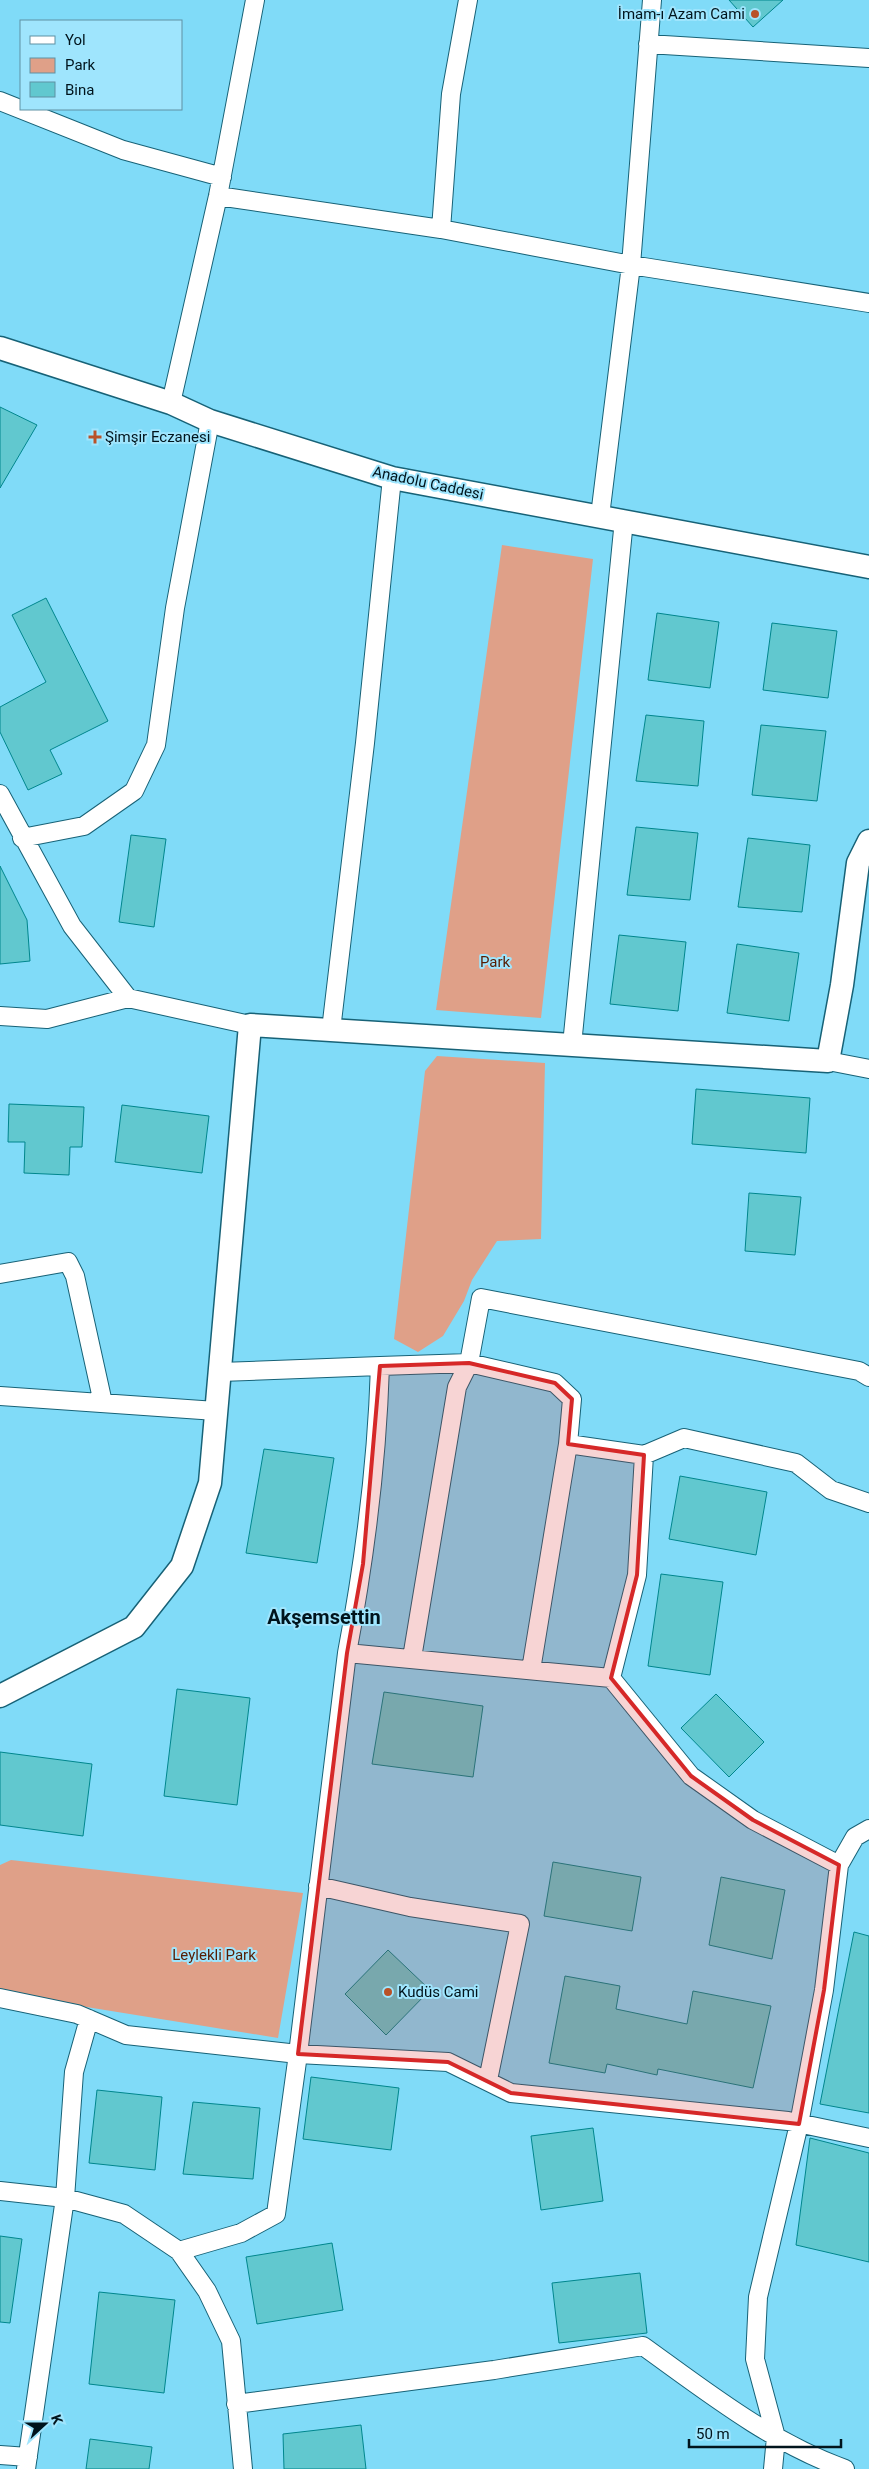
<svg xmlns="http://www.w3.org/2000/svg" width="869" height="2469" viewBox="0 0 869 2469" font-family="Roboto,sans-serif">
<rect width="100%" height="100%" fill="#80dbf8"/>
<path fill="#dfa088" d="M502,545l91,14 -52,459 -105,-8z
M437,1056l108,7 -4,176 -44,2 -25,39 -8,21 -21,35 -25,16 -24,-13 31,-268z
M11,1860l292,33 -25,145 -278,-45v-128z"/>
<path fill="#61c8cf" stroke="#00868d" d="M729,0h54l-30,27z
M0,407l37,18 -37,63z
M46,598l62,123 -58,29 12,24 -34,16 -28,-58v-25l46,-25 -34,-67z
M657,613l62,9 -9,66 -62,-8z
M772,623l65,8 -9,67 -65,-8z
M646,715l58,6 -6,65 -62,-5z
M761,725l65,6 -9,70 -65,-6z
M636,827l62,6 -8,67 -63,-5z
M131,835l35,4 -12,88 -35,-5z
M748,838l62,7 -8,67 -64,-5z
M0,866l27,54 3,41 -30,3z
M619,935l67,7 -8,69 -68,-7z
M737,944l62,9 -10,68 -62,-8z
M696,1089l114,9 -4,55 -114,-9z
M9,1104l75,3 -2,40h-12l-1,28 -45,-2 1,-31h-17z
M122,1105l87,11 -7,57 -87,-11z
M749,1193l52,4 -6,58 -50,-4z
M264,1449l70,9 -17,105 -71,-10z
M680,1476l87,16 -11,63 -87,-16z
M661,1574l62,8 -13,93 -62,-9z
M177,1689l73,9 -13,107 -73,-9z
M384,1692l99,14 -10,71 -101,-13z
M716,1694l48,48 -35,35 -48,-49z
M0,1752l92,12 -9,72 -83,-11z
M553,1862l88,15 -9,54 -88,-15z
M721,1877l64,13 -13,69 -63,-14z
M854,1932l15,4v177l-49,-9z
M388,1950l42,40 -44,45 -41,-41z
M565,1976l55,10 -4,23 71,15 6,-33 78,15 -18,82 -95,-19 -1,6 -50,-11 -2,9 -56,-10z
M311,2077l88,11 -8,62 -88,-11z
M97,2090l65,7 -7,73 -66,-7z
M193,2102l67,6 -7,71 -70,-5z
M593,2128l10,73 -62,9 -10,-74z
M810,2138l59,15v109l-73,-17z
M0,2236l22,3 -12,84 -10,-1z
M332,2243l11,67 -86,14 -11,-67z
M640,2273l7,60 -88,10 -7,-60z
M99,2292l76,8 -11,93 -75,-9z
M361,2425l5,44h-82l-1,-35z
M90,2439l62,8 -3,22h-63z"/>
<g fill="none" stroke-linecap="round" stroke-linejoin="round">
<g stroke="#176277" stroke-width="20">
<path id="minor" d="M648,44l221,14
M0,101l123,49 99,27
M218,196l223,33 10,-135 17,-94
M441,229l190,36 238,38
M171,403l47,-207 37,-196
M600,516l31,-251 21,-265
M0,794l72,132 56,72
M22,838l62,-12 50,-35 22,-46 19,-137 35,-187
M0,1016l47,3 81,-21 122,27
M331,1030l34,-287 27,-265
M572,1045l52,-525
M828,1061l41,8
M0,1274l68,-12 7,14 28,127
M220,1372l160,-6
M0,1396l216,15
M568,1444l76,11 40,-17 112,25 35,27 38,13
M644,1455l-7,120 -26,103 80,98 62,44 86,45
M412,1658l45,-271 12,-24 12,-65 378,73 10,6
M531,1670l37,-226 4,-45 -17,-16 -86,-20 -89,3c-3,97 -15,192 -33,287l264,25
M318,1886l92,21 110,17 -32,156
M0,1998l77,16 49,21 172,19 150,8 63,31 277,28 81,17
M0,2191l65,7 59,16 55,37 62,-18 35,-19 22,-160 49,-401
M179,2251l28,40 24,50 12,128
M236,2404l258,-34 149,-24c64,46 127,96 202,123
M0,2455l28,2
M26,2469l39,-271 9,-126 15,-53
M773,2469l3,-32 -21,-78 3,-62 41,-173 25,-134 15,-125 16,-28 14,-8"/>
</g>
<g stroke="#176277" stroke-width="25">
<path id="tertiary" d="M0,348l171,55 39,18 182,57 477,89
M0,1696l134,-69 48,-61 28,-83 40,-458 578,36 14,-76 16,-122 11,-22"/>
</g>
<use href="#minor" stroke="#fff" stroke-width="18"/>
<use href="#tertiary" stroke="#fff" stroke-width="22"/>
</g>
<path fill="#d62828" fill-opacity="0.2" stroke="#d62828" stroke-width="4" stroke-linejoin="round" d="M469,1363l86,20 17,16 -4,45 76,11 -7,120 -26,103 80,98 62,44 86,45 -15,125 -25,134 -288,-31 -63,-31 -150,-8 49,-401 16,-89 17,-198z"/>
<g fill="#b95228" stroke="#9fe5fd" stroke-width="2">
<circle cx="755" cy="14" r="5"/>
<path d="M92.5 429.5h5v5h5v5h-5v5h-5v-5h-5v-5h5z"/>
<circle cx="388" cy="1992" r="5"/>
</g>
<g text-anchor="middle" stroke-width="4" stroke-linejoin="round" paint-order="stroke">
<g font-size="15" fill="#00141c" stroke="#9fe5fd" text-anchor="start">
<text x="745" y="19" text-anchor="end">İmam-ı Azam Cami</text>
<text x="105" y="442">Şimşir Eczanesi</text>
<text x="398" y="1997">Kudüs Cami</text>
</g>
<g font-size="15" fill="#00141c" stroke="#9fe5fd">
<text transform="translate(428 483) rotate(12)" y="5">Anadolu Caddesi</text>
</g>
<g font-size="15" fill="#571d03" stroke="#9fe5fd">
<text x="495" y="967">Park</text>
<text x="214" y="1960">Leylekli Park</text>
</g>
<g font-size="20" font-weight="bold" fill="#00141c" stroke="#9fe5fd">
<text x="324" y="1624">Akşemsettin</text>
</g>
</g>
<rect x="20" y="20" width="162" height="90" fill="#9fe5fd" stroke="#5f91a3"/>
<rect x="30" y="36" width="25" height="8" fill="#ffffff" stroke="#5f91a3"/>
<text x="65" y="45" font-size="15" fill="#00141c">Yol</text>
<rect x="30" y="58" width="25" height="15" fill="#dfa088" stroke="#5f91a3"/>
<text x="65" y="70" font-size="15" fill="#00141c">Park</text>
<rect x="30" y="82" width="25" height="15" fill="#61c8cf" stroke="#5f91a3"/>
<text x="65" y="95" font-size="15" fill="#00141c">Bina</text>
<g transform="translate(45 2424) rotate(69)" stroke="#9fe5fd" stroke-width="4" paint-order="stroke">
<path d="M0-4L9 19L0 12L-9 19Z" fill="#00141c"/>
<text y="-8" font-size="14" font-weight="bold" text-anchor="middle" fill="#00141c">K</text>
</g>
<path d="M689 2439v8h152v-8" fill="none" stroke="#00141c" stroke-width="2.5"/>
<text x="696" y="2439" font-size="15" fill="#00141c" stroke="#9fe5fd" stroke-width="4" paint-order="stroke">50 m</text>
</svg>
